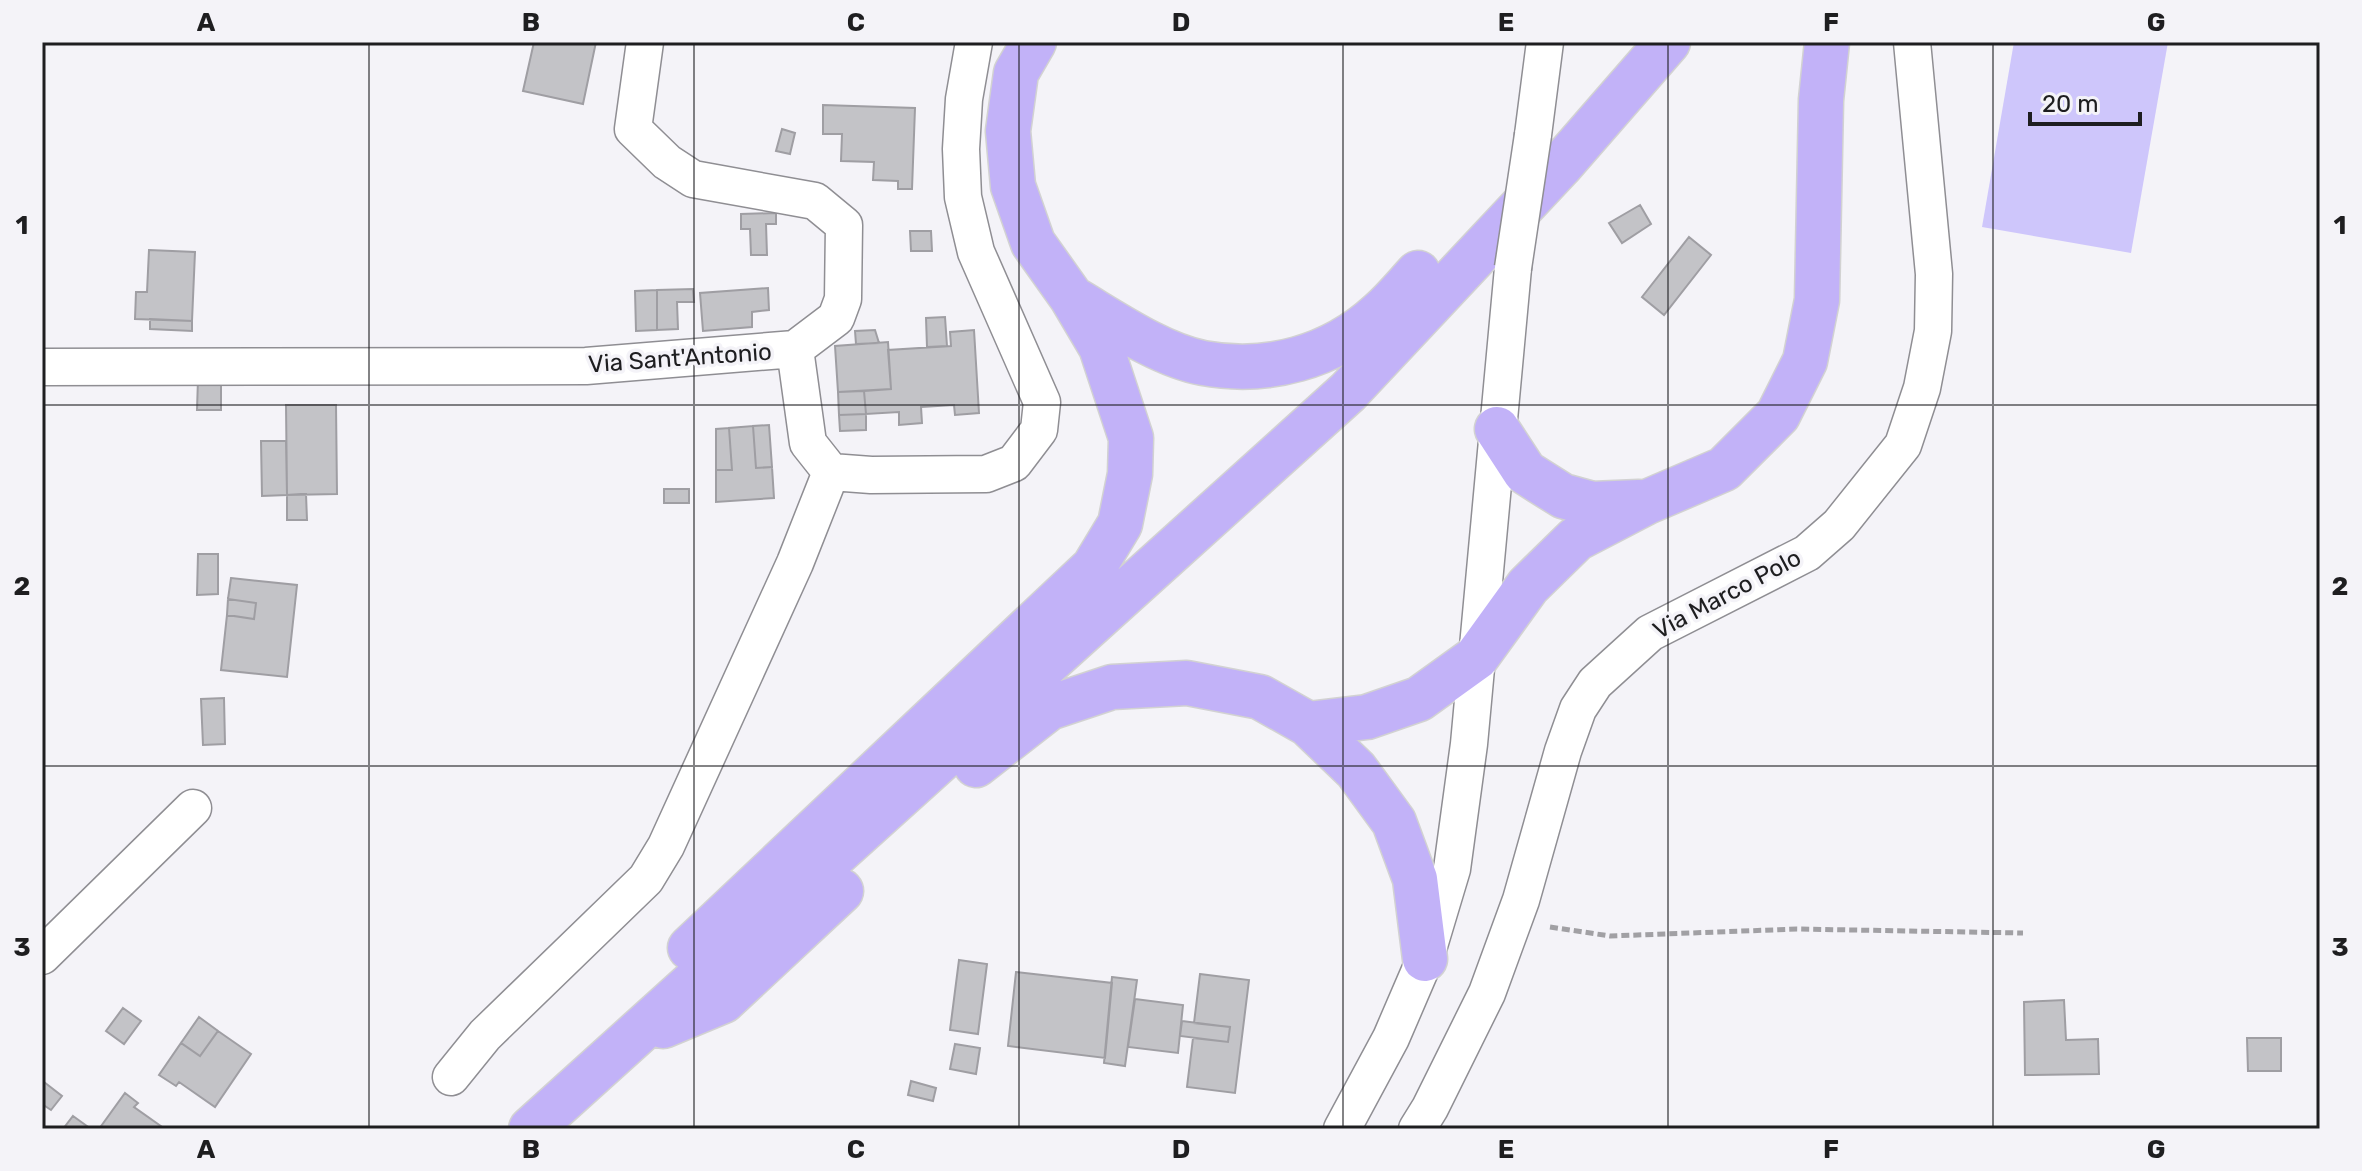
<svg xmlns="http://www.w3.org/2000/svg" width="2362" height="1171" viewBox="0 0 2362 1171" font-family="Rubik,sans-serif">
<rect width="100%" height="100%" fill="#f4f3f8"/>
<path fill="#cec6fb" d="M2014,42h154l-37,211 -149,-26z"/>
<path fill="#c3c3c7" stroke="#9f9ea3" stroke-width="2" d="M534,42h62l-13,62 -60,-13z
M823,105l92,3 -3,81h-14v-8l-25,-1 1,-18 -33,-1 1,-27h-19z
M782,129l13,4 -5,21 -14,-3z
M1640,205l11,19 -29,19 -13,-20z
M776,213v11h-10l1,31h-16l-1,-26h-9v-15z
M910,231h21l1,20h-21z
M1689,237l22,18 -47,60 -22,-18z
M149,250l46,2 -3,69 -57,-2 1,-27h11z
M768,288l1,22 -17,2v15l-49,4 -3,-38z
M693,289l1,13h-17l1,27 -21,1v-40z
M657,290v40l-21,1 -1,-40z
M945,317l2,29 -20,1 -1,-29z
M150,319l42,2v10l-42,-2z
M875,330l4,13 -23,1 -1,-13z
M974,330l5,83 -24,2 -1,-10 -33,2 1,16 -23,2v-13l-33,2 -2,-23 27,-2 -3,-39 63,-4 -1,-14z
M888,342l3,47 -53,3 -3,-46z
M198,379h23v31h-24z
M864,391l2,23 -27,1 -1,-23z
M286,405h50l1,89 -50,1z
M866,414v16l-26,1 -1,-16z
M769,425l3,42 -16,1 -3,-42z
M753,426l3,42 16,-1 2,31 -58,4v-32h16l-3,-42z
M729,428l3,42h-16v-41z
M261,441h25l1,54 -25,1z
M664,489h25v14h-25z
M306,494l1,26h-20v-25z
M198,554h20v40l-21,1z
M231,578l66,7 -10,92 -66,-7 6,-55 27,4 2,-16 -28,-4z
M228,599l28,4 -2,16 -27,-4z
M224,698l1,46 -22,1 -2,-46z
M959,960l28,4 -9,70 -28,-4z
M1016,972l96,11 -7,75 -97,-12z
M1200,974l49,6 -14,113 -48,-6 6,-49 35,4 2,-15 -36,-4z
M1112,977l25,3 -12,86 -21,-3z
M1135,999l48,6 -5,48 -50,-6z
M2064,1000l2,40 32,-1 1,35 -74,1 -1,-73z
M123,1008l18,13 -17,23 -18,-13z
M199,1017l19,14 -18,25 -19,-13z
M1182,1021l48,6 -2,15 -48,-6z
M218,1031l33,23 -36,53 -36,-25 -3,4 -17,-11 22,-32 19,13z
M2247,1038h34v33h-33z
M955,1044l25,4 -4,26 -26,-5z
M911,1081l25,7 -3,13 -25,-6z
M44,1082l18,14 -11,14 -9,-6z
M125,1093l13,10 -4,4 31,22h-66z
M73,1116l18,13h-28z"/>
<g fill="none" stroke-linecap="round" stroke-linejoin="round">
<g stroke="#8f8e93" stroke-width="39">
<path id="minor" d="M645,42l-12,87 34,33 26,17 122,22 29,24 -1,74 -7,19 -41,31
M1533,135l12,-93
M42,367l544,-1 209,-17 13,94 23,29 40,3 115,-1 28,-11 25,-33 3,-28 -66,-150 -13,-55 -2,-48 3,-50 10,-57
M42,956l151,-148
M451,1077l34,-42 161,-156 20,-33 129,-283 36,-91
M1342,1129l49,-91 34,-79 27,-90 17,-125 44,-476
M1417,1129l13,-21 57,-115 34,-93 42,-149 15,-42 17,-26 55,-50 157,-80 32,-28 64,-80 19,-57 11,-57 1,-57 -22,-232"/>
</g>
<g stroke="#d2d2d2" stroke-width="47">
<path id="major" d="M1077,301c37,22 84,54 126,62 65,12 129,-6 177,-50 14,-12 26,-27 38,-40
M1497,429l28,43 38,24 29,8 47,-2
M1308,724l59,-7 52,-18 57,-41 52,-72 48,-47 71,-37 77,-33 54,-54 27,-54 12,-61 4,-200 6,-58
M976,765l73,-57 63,-21 75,-4 73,14 48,27 48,46 38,52 21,57 10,80
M690,948l404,-381 26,-43 10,-50 1,-36 -30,-91 -29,-49 -39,-55 -20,-57 -5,-55 8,-58 18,-31
M663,1026l60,-25 118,-110
M531,1129l817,-737 212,-226 108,-124"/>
</g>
<path stroke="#a1a0a4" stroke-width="5" stroke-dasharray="8 4" stroke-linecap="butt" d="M1550,927l60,9 187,-7 226,4"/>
<use href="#minor" stroke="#fff" stroke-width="36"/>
<use href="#major" stroke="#c2b2f8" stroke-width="44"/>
<g stroke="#8f8e93" stroke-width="39" stroke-linecap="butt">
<path id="minor-bridge" d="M1513,268l20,-133"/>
</g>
<use href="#minor-bridge" stroke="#fff" stroke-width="36"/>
</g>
<path fill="none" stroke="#1e1e20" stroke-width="2" stroke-opacity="0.55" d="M369,42v1087M694,42v1087M1019,42v1087M1343,42v1087M1668,42v1087M1993,42v1087M42,405h2278M42,766h2278"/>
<g text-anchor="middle" stroke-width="7" stroke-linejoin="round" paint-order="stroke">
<g font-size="24" fill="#1e1e20" stroke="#f4f3f8">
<text transform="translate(680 358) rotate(-4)" y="8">Via Sant'Antonio</text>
<text transform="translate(1727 594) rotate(-28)" y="8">Via Marco Polo</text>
</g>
</g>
<rect width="2362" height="1171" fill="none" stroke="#f4f3f8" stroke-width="88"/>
<path d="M2030 112v12h110v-12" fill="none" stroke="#1e1e20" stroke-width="4"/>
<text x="2042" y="112" font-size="24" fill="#1e1e20" stroke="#f4f3f8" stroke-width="6" paint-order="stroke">20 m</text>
<rect x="44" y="44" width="2274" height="1083" fill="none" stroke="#1e1e20" stroke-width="3"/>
<g font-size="26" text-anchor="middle" font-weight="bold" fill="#1e1e20">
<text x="206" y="31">A</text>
<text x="531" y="31">B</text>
<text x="856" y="31">C</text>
<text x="1181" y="31">D</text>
<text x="1506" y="31">E</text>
<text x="1831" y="31">F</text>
<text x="2156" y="31">G</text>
<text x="22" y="234">1</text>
<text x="2340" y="234">1</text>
<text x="22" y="595">2</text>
<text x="2340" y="595">2</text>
<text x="22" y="956">3</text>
<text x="2340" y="956">3</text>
<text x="206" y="1158">A</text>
<text x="531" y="1158">B</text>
<text x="856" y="1158">C</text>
<text x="1181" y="1158">D</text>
<text x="1506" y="1158">E</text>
<text x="1831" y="1158">F</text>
<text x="2156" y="1158">G</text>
</g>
</svg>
